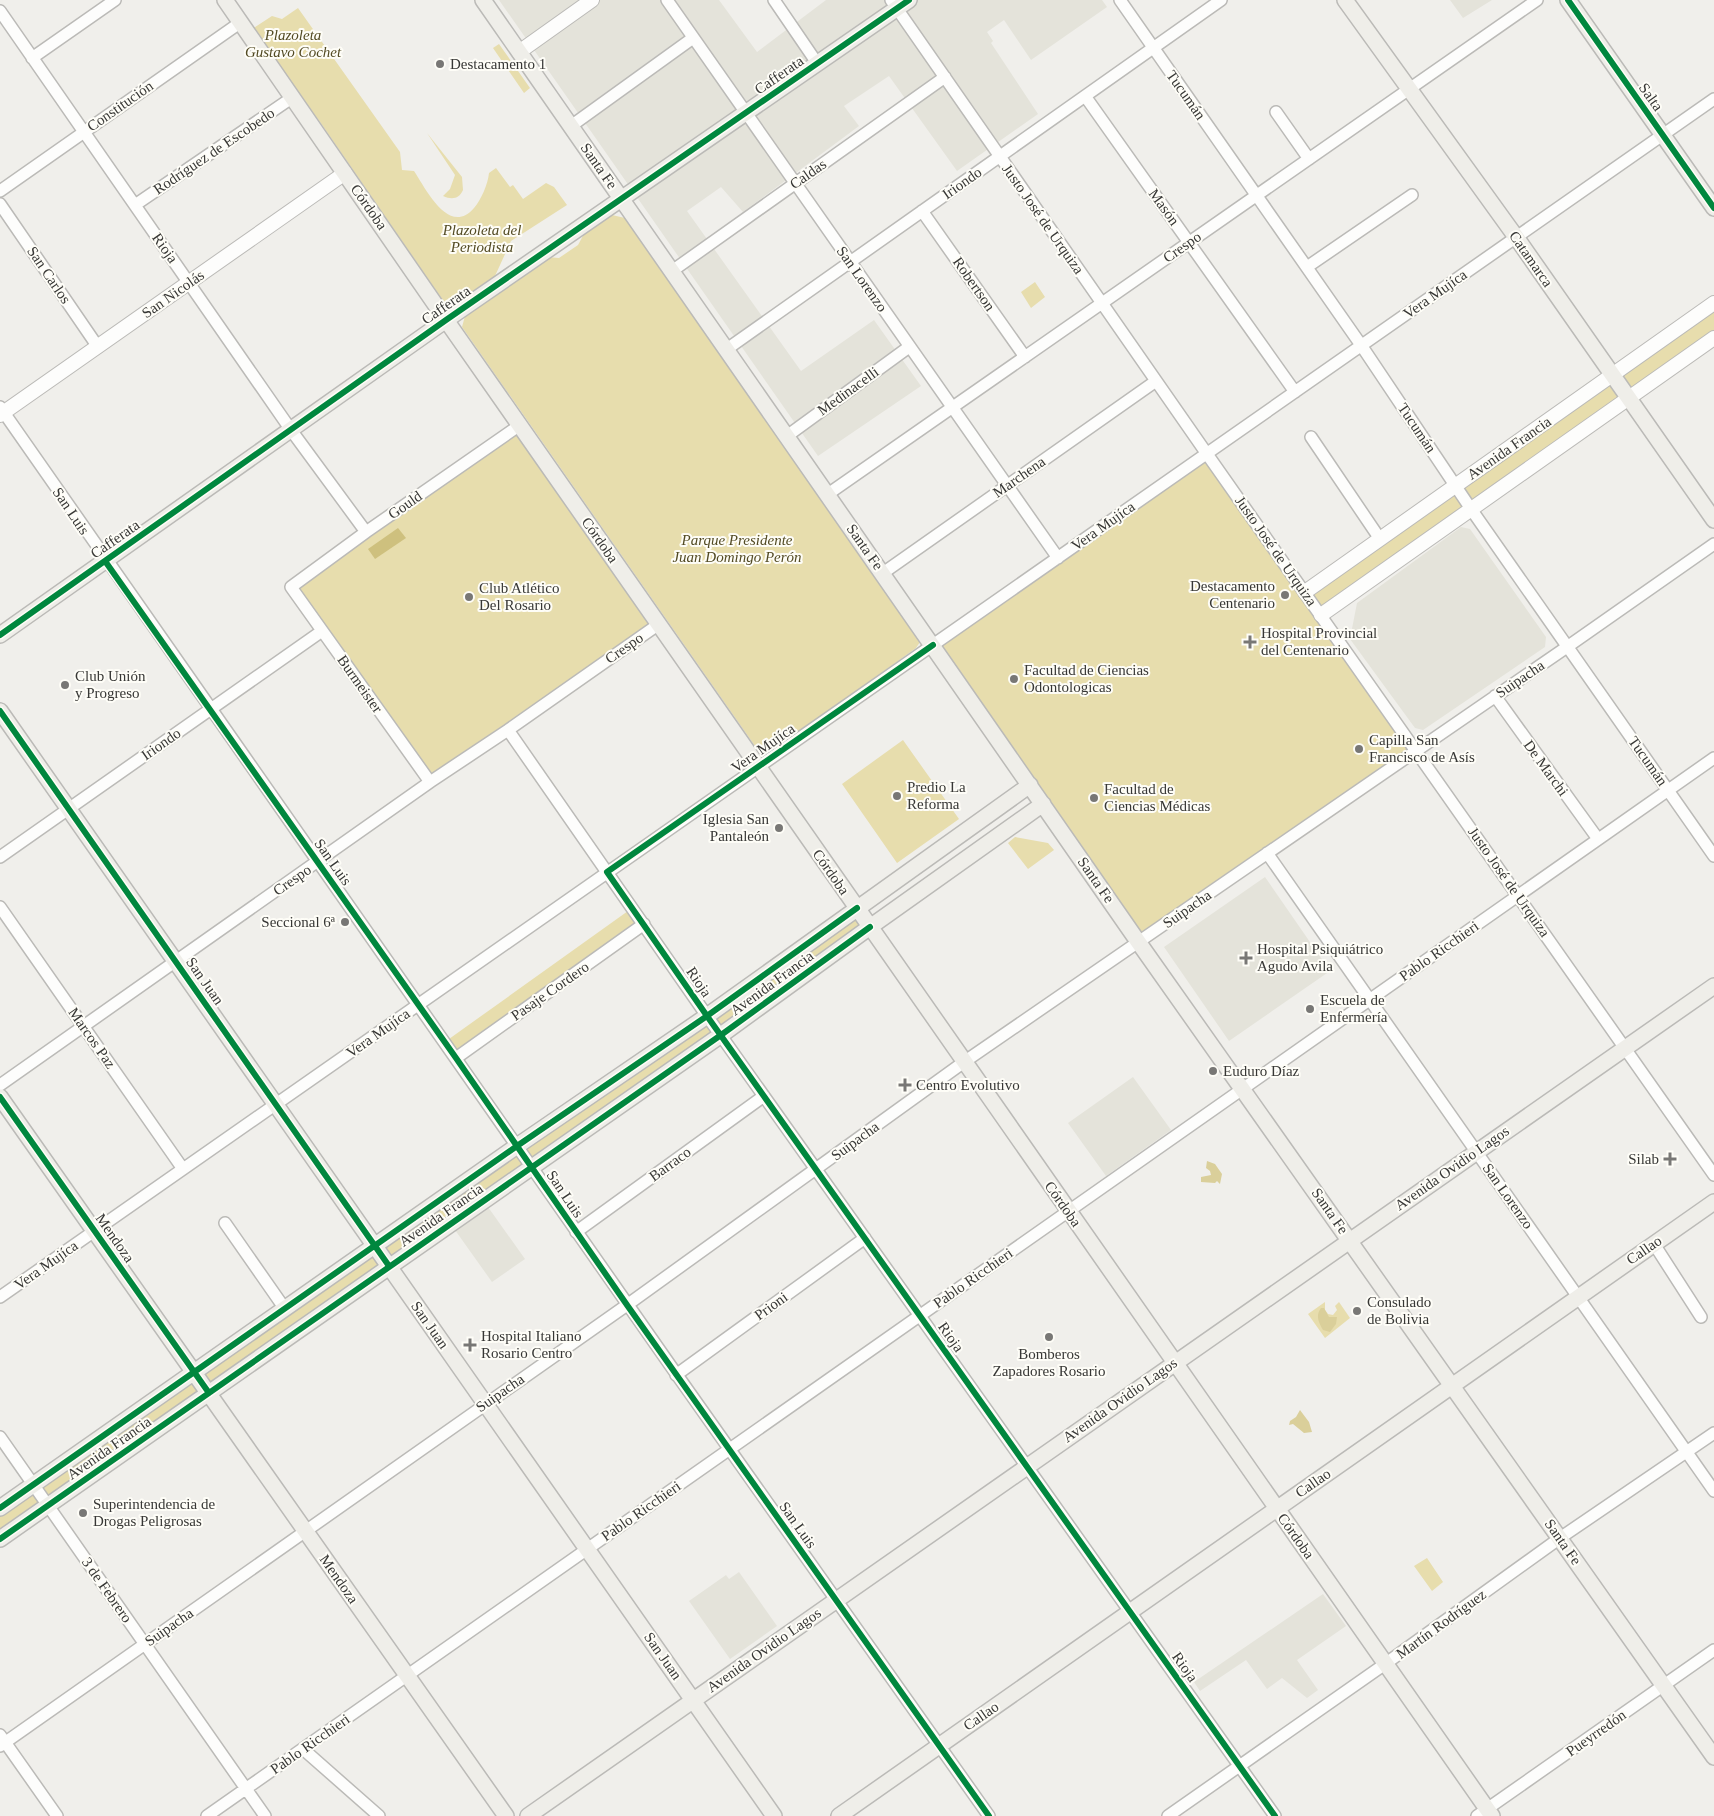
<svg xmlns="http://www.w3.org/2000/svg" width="1714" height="1816" viewBox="0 0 1714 1816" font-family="Georgia,serif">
<rect width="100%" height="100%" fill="#f0efeb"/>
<path fill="#e4e3da" d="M499,0h220l38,52 69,-52h276l5,7 -76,53 -27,-40 -17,12 6,9 -2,2 47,71 -81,57 -68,-95 -45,30 15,20 -116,86 -22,-25 -34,24 114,160 73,-51 47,66 -103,70z
M1450,0h42l-29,18z
M1461,527l9,2 76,108 -1,10 -122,83 -8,-2 -65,-89 7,-36z
M1265,877l65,94 -101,70 -65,-94z
M1133,1077l38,53 -65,46 -38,-53z
M488,1207l37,52 -33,23 -37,-52z
M739,1572l38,54 -47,33 -41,-58 37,-26 3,4z
M1323,1594l23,32 -49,34 21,30 -11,8 -25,-20 -15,11 -21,-29 -46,31 -6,-9z"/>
<path fill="#e7ddad" d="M298,8l102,144 2,18 12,1c12,18 35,66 60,37 7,-8 14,-24 15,-35l7,-5 14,19 3,-2 10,14 23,-16 8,4 13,18 -56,36 -16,35 -47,32 -128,-186 -68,-93 20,-13 10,3z
M499,44l31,44 -6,5 -31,-45z
M427,133l35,44 1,13c-4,9 -11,10 -20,6l7,-7 5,-14z
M612,215l13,3 294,417 1,7 -4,6 -146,105 -6,1 -7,-5 -295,-422 3,-11 82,-59 12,1 19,-13 7,-13 20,-15z
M1035,282l10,15 -14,11 -10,-16z
M1714,303v35l-393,277 95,135 -277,193 -206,-298 274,-191 97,138z
M520,425l139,199 -229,158 -139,-195z
M903,740l56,79 -62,44 -55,-79z
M1015,837l33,6 6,7 -26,19 -20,-26z
M857,908l13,19 -870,612v-31z
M628,911l8,12 -178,129 -9,-13z
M1325,1302v8l3,4 5,1 4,-5 -2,-4 4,-4 11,16 -25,20 -17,-24z
M1427,1558l16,24 -11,9 -18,-25z"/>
<path fill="#dacf9a" d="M1207,1161l8,3 7,10 -2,10 -3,-3 -2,2 -14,-1v-5l10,-2 -1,-4 -4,-3z
M1321,1308h3l5,9h8l-1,7 -6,8 -7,-2c-4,-7 -8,-14 -2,-22z
M1300,1410l9,12 3,10 -8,1 -11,-9 -4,1 1,-4 6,-4z"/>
<path fill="#cec07e" d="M398,528l8,10 -31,21 -7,-10z"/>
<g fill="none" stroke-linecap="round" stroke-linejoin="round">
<g stroke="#bbbab7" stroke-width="14">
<path id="minor" d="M667,0l391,558
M774,0l43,63
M891,0l316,454 507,721
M1120,0l241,345 110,164 243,347
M0,11l291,419 75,102
M32,58l83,-58
M1085,96l210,296
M1276,112l33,47
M571,126l122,-88
M0,191l241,-169
M0,204l98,143
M135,205l158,-108
M922,211l103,146
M1307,267l105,-72
M672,271l273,-194
M727,349l494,-349
M0,407c327,472 657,941 989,1409
M787,436l122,-89
M1311,437l69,102
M828,494l709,-494
M883,573l273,-192
M1495,696l103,143
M508,730l199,286 568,800
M430,782l-139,-195 75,-55 154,-107
M1267,853l447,638
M0,857l322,-226
M0,907l183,262
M456,1058l188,-134
M0,1085l430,-303 78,-52 151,-106
M225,1223l60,86
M576,1232l188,-136
M1654,1244l47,73
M0,1297l1714,-1198
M676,1375l189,-137
M0,1437l265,379
M0,1735l57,81
M0,1746l627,-441 337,-243 603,-415 147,-103
M303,1749l76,67
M207,1816l1507,-1058
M1168,1816l217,-152 175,-126 154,-105
M1477,1816l237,-166"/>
</g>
<g stroke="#bbbab7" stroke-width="16">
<path id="tertiary" d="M519,52l73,-52
M0,415l345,-242
M1305,592l409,-289
M1321,615l393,-277"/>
</g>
<g stroke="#bbbab7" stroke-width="18">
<path id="secondary" d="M225,0l221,320 1046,1496
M483,0l656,943 575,814
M1345,0l171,237 198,283
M1568,0l146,208
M0,635l446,-315 463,-320
M0,711l774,1105
M0,1097l506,719
M0,1508l517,-362 190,-130 323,-231
M0,1539l721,-504 149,-108 173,-123
M528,1816l1186,-830
M839,1816l875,-614"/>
</g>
<use href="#minor" stroke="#fdfdfc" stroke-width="11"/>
<use href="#tertiary" stroke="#fdfdfc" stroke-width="14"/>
<use href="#secondary" stroke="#efeee9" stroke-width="15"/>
<g stroke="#fefdf7" stroke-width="9">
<path id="cycleway" d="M1568,0l146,208
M105,561l351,497 171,247 362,511
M0,635l446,-315 463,-320
M933,645l-326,227 100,144 568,800
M0,711l389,555
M0,1097l209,296
M0,1508l517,-362 190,-130 150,-108
M0,1539l721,-504 149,-108"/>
</g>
<use href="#cycleway" stroke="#00873e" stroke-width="6"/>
</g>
<g fill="#787775" stroke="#fefdf7" stroke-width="2">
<circle cx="440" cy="64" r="5"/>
<circle cx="1285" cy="595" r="5"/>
<circle cx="469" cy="597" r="5"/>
<path d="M1247.5 634.5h5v5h5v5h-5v5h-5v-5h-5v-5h5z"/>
<circle cx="1014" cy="679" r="5"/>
<circle cx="65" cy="685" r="5"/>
<circle cx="1359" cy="749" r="5"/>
<circle cx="897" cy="796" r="5"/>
<circle cx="1094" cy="798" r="5"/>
<circle cx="779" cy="828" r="5"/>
<circle cx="345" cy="922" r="5"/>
<path d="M1243.5 950.5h5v5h5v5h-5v5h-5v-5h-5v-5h5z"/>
<circle cx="1310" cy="1009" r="5"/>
<circle cx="1213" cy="1071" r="5"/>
<path d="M902.5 1077.5h5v5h5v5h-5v5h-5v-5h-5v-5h5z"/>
<path d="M1667.5 1151.5h5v5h5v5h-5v5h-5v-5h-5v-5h5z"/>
<circle cx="1357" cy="1311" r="5"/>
<circle cx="1049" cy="1337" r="5"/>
<path d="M467.5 1337.5h5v5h5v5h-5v5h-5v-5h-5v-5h5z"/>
<circle cx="83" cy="1513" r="5"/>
</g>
<g text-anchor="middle" stroke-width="4" stroke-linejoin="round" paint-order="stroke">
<g font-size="15" font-style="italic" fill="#524a23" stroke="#fefdf7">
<text x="293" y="40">Plazoleta<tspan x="293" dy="17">Gustavo Cochet</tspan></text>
<text x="482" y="235">Plazoleta del<tspan x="482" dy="17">Periodista</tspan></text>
<text x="737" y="545">Parque Presidente<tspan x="737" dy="17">Juan Domingo Perón</tspan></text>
</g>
<g font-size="15" fill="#373735" stroke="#fefdf7" text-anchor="start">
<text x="450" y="69">Destacamento 1</text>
<text x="1275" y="591" text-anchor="end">Destacamento<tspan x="1275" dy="17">Centenario</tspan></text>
<text x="479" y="593">Club Atlético<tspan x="479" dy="17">Del Rosario</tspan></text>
<text x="1261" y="638">Hospital Provincial<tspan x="1261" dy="17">del Centenario</tspan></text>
<text x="1024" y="675">Facultad de Ciencias<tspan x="1024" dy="17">Odontologicas</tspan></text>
<text x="75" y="681">Club Unión<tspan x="75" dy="17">y Progreso</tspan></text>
<text x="1369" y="745">Capilla San<tspan x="1369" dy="17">Francisco de Asís</tspan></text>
<text x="907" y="792">Predio La<tspan x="907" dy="17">Reforma</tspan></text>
<text x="1104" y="794">Facultad de<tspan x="1104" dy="17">Ciencias Médicas</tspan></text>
<text x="769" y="824" text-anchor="end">Iglesia San<tspan x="769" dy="17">Pantaleón</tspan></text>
<text x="335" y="927" text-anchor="end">Seccional 6ª</text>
<text x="1257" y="954">Hospital Psiquiátrico<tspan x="1257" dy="17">Agudo Avila</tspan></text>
<text x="1320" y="1005">Escuela de<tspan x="1320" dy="17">Enfermería</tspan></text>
<text x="1223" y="1076">Euduro Díaz</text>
<text x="916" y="1090">Centro Evolutivo</text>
<text x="1659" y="1164" text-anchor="end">Silab</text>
<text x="1367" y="1307">Consulado<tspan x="1367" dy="17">de Bolivia</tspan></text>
<text x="481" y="1341">Hospital Italiano<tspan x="481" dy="17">Rosario Centro</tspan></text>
<text x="1049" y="1359" text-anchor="middle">Bomberos<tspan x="1049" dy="17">Zapadores Rosario</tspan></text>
<text x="93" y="1509">Superintendencia de<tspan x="93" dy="17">Drogas Peligrosas</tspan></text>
</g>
<g font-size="15" fill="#373735" stroke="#fefdf7">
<text transform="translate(779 75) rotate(-35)" y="5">Cafferata</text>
<text transform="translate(1186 95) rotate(55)" y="5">Tucumán</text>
<text transform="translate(1651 97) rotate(55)" y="5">Salta</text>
<text transform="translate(120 106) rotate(-35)" y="5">Constitución</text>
<text transform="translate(214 151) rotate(-34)" y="5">Rodríguez de Escobedo</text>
<text transform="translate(599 166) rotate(55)" y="5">Santa Fe</text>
<text transform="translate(808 174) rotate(-35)" y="5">Caldas</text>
<text transform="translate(962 183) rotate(-35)" y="5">Iriondo</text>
<text transform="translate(369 207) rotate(55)" y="5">Córdoba</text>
<text transform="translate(1164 207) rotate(54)" y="5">Masón</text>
<text transform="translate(1043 219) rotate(55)" y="5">Justo José de Urquiza</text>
<text transform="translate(1182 247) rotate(-35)" y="5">Crespo</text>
<text transform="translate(165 248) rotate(55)" y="5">Rioja</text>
<text transform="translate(1531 259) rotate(55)" y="5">Catamarca</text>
<text transform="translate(49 275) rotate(56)" y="5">San Carlos</text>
<text transform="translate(862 279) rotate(55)" y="5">San Lorenzo</text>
<text transform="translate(974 284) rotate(55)" y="5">Robertson</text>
<text transform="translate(173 294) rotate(-35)" y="5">San Nicolás</text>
<text transform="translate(1435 294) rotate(-35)" y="5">Vera Mujíca</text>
<text transform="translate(446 305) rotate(-35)" y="5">Cafferata</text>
<text transform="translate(848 391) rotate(-36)" y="5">Medinacelli</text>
<text transform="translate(1417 428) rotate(56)" y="5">Tucumán</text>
<text transform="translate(1509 448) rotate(-35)" y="5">Avenida Francia</text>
<text transform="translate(1019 477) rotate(-35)" y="5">Marchena</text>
<text transform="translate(405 505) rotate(-35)" y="5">Gould</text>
<text transform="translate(71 511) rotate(56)" y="5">San Luis</text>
<text transform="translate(1103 526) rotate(-35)" y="5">Vera Mujíca</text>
<text transform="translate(115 539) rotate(-35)" y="5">Cafferata</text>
<text transform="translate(600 540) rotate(55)" y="5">Córdoba</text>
<text transform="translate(865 547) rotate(55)" y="5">Santa Fe</text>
<text transform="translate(1276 551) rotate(55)" y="5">Justo José de Urquiza</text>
<text transform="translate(624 648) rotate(-35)" y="5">Crespo</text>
<text transform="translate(1520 679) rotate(-34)" y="5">Suipacha</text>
<text transform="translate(360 684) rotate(55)" y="5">Burmeister</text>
<text transform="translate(161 744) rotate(-35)" y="5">Iriondo</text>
<text transform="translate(763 748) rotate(-35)" y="5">Vera Mujíca</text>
<text transform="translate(1648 761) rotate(55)" y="5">Tucumán</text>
<text transform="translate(1546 768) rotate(54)" y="5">De Marchi</text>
<text transform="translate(333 862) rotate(55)" y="5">San Luis</text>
<text transform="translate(831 872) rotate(55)" y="5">Córdoba</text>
<text transform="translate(292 880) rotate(-35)" y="5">Crespo</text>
<text transform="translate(1096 880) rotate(55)" y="5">Santa Fe</text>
<text transform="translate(1509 882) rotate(55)" y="5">Justo José de Urquiza</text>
<text transform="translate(1187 909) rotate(-35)" y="5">Suipacha</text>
<text transform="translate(1439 951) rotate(-35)" y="5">Pablo Ricchieri</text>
<text transform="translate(205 981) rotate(55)" y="5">San Juan</text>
<text transform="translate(699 982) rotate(56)" y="5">Rioja</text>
<text transform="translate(772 983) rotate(-36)" y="5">Avenida Francia</text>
<text transform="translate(550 991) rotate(-35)" y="5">Pasaje Cordero</text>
<text transform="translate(378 1033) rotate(-35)" y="5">Vera Mujíca</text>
<text transform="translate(92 1038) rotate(55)" y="5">Marcos Paz</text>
<text transform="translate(855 1141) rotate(-36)" y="5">Suipacha</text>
<text transform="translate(670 1164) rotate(-36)" y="5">Barraco</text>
<text transform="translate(1452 1168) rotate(-35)" y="5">Avenida Ovidio Lagos</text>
<text transform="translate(565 1194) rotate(56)" y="5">San Luis</text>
<text transform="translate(1508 1196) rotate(55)" y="5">San Lorenzo</text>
<text transform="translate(1063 1204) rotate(55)" y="5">Córdoba</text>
<text transform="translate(1330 1211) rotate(55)" y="5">Santa Fe</text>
<text transform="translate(441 1215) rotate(-35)" y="5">Avenida Francia</text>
<text transform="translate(115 1238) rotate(55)" y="5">Mendoza</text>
<text transform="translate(1644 1250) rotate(-35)" y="5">Callao</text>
<text transform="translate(46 1265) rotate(-35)" y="5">Vera Mujíca</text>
<text transform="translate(973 1278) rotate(-35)" y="5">Pablo Ricchieri</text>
<text transform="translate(771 1306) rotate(-36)" y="5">Prioni</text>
<text transform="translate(430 1325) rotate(55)" y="5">San Juan</text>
<text transform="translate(951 1337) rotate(55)" y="5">Rioja</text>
<text transform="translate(500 1393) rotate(-35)" y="5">Suipacha</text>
<text transform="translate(1120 1400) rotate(-35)" y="5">Avenida Ovidio Lagos</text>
<text transform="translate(109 1448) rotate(-35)" y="5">Avenida Francia</text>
<text transform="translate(1313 1483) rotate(-35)" y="5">Callao</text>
<text transform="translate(641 1511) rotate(-35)" y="5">Pablo Ricchieri</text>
<text transform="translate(798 1525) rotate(55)" y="5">San Luis</text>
<text transform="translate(1296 1536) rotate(55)" y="5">Córdoba</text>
<text transform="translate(1563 1542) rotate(55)" y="5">Santa Fe</text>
<text transform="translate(339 1579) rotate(55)" y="5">Mendoza</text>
<text transform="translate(107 1590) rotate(55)" y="5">3 de Febrero</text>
<text transform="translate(1441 1624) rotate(-36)" y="5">Martín Rodríguez</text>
<text transform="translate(169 1627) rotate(-35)" y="5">Suipacha</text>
<text transform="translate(764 1650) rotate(-35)" y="5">Avenida Ovidio Lagos</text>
<text transform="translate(663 1656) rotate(55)" y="5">San Juan</text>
<text transform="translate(1185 1667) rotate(55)" y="5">Rioja</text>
<text transform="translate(981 1716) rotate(-35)" y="5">Callao</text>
<text transform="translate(1596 1733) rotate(-35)" y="5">Pueyrredón</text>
<text transform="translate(310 1744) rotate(-35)" y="5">Pablo Ricchieri</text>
</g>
</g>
</svg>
